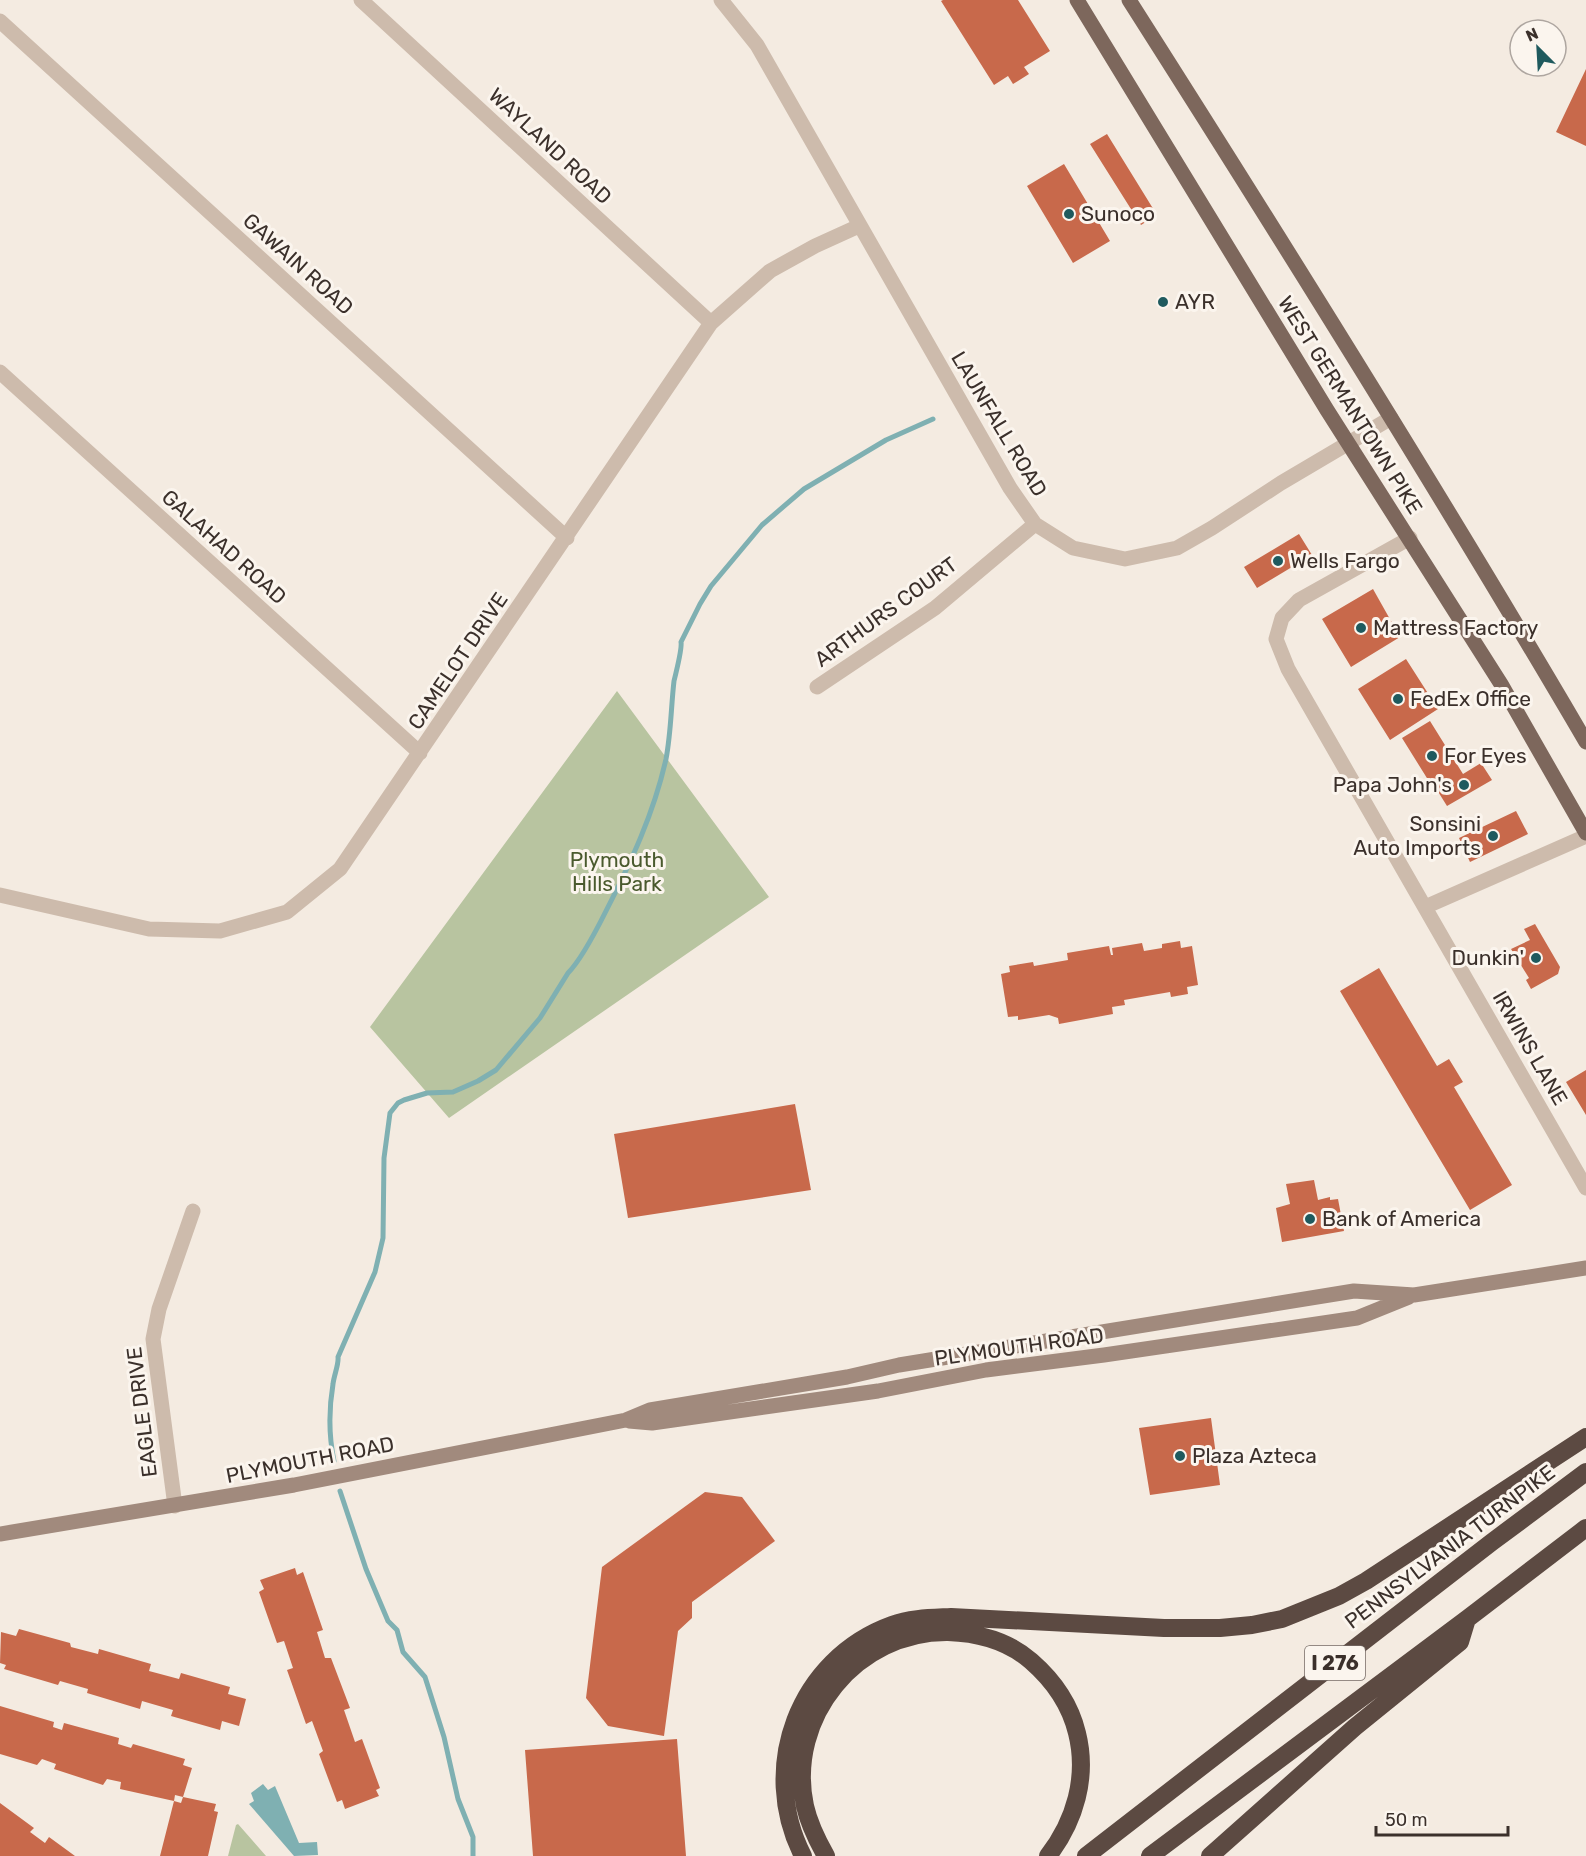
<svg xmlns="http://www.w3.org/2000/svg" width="1586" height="1856" viewBox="0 0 1586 1856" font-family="Rubik,sans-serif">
<rect width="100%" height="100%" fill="#f4ebe1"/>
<path fill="#b8c4a0" d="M617,691l152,206 -320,221 -79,-91z
M238,1824l28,32h-38l8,-31z"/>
<path fill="#7fb0b2" d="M263,1784l5,6 7,-4 24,57 18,-1 1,13 -24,1 -45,-52 5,-3 -3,-8z"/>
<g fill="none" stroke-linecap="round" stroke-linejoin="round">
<path stroke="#7fb0b2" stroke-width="5" d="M334,1461c-5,-24 -5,-53 -1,-77 1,-9 6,-20 5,-27l37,-85 8,-34 1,-80 6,-45 8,-10 6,-3 23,-7 26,-1 25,-11 18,-11 44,-52 28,-45c12,-12 30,-46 38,-62 25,-49 48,-98 60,-152 5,-26 5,-52 8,-78 2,-8 8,-34 7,-39l19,-38 11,-18 51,-61 42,-36 82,-49 47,-21
M340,1491l26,78 22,52 9,9 6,22 22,25 19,60 14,62 15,38v19"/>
</g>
<path fill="#c8694b" d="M943,0h75l32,51 -26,16 5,7 -16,10 -5,-8 -14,9 -53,-84z
M1586,69v77l-30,-14z
M1107,134l50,81 -16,10 -51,-81z
M1064,164l46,77 -37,22 -46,-77z
M1299,534l13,21 -55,33 -13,-21z
M1373,589l27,48 -49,30 -29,-48z
M1406,659l32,50 -48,31 -32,-51z
M1430,721l33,53 18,-11 11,17 -45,26 -10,-16 -2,1 -33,-53z
M1516,811l12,23 -58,28 -11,-24z
M1535,924l25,43 -2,7 -27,15 -5,-9 3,-2 -18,-29 19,-9 -6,-11z
M1180,941l1,7 11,-2 6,39 -11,2 1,7 -17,3 -1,-5 -46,8 1,5 -13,2 1,7 -54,10 -1,-6 -9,-3 -31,5v-4l-10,1 -7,-43 9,-2 -1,-6 24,-4 1,4 34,-6 -1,-7 42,-7 2,9h2l-1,-7 30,-5 2,8 18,-3v-4z
M1379,968l58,98 12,-7 14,23 -9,5 58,98 -42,25 -130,-219z
M1586,1070v45l-20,-33z
M795,1104l16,86 -183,28 -14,-84z
M1314,1180l4,20 12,-3v3l8,-1 6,32 -62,11 -6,-34 14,-4 -4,-20z
M1211,1418l9,67 -70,10 -11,-67z
M705,1492l37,5 33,44 -83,61v16l-14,13 -14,105 -56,-10 -22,-28 16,-131z
M295,1568l2,7 6,-3 20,58 -6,2 8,26h6l19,50 -6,2 11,32 7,-3 18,49 -4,2 3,6 -34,13 -3,-9 -5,2 -18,-48 4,-3 -11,-30 -6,3 -19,-54 6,-2 -9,-27 -7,2 -18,-51 5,-3 -4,-9z
M19,1629l51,14 1,4 27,7 1,-5 52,15 -2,7 30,8 2,-6 49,14 -2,7 18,5 -7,27 -17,-5 -2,9 -49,-14 2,-6 -31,-9 -2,8 -53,-16 1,-4 -28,-8 -2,4 -54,-16 2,-4 -6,-2 1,-31 15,4z
M0,1706l54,16 -1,5 9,3 2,-7 55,15 -1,6 13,4 2,-4 52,15 -2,6 9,3 -9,29 -8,-2 -1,6 -54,-12 1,-7 -14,-3 -4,6 -49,-16 2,-5 -14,-5 -5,6 -37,-11z
M677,1739l9,117h-153l-8,-106z
M183,1797l33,7 -2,7 4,1 -10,44h-48l14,-55 7,2z
M0,1803l34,25 -4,4 15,11 4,-6 26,19h-75z"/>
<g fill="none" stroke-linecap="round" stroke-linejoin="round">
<path stroke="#cdbbac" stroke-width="15" d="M361,0l350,323
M721,0l36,45 253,443 25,36 38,24 52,11 52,-11 35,-20 69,-45 110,-65
M0,21l567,517
M0,372l420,381
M1410,538l-111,62 -17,18 -6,21 12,30 298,519
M817,687l118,-79 100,-84
M0,895l149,34 71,2 67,-19 53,-43 371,-546 59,-52 45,-25 44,-20
M1425,907l161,-71
M175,1506l-22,-167 6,-30 34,-98"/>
<path stroke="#a18a7d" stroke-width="15" d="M629,1421l23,2 226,-32 108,-21 118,-15 253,-37 52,-21
M0,1534l294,-49 332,-65 24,-10 197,-33 52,-12 455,-74 60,4 172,-27"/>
<path stroke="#7d675c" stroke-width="15" d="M1077,0l250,410 174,274 85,149
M1129,0c156,245 310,491 457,742"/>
<path stroke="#5c4a42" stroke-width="18" d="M803,1856c-45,-88 -5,-197 89,-231 19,-7 40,-7 59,-8l213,11h56l32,-3 30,-6 57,-23 27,-15 220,-144
M826,1856c-9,-16 -17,-32 -21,-50 -19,-89 52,-175 143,-174 30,1 60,9 83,29 23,20 39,43 46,72 11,44 -2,88 -29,123
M1086,1856l406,-314 94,-70
M1150,1856l317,-237 119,-91
M1210,1856l145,-129 105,-85 7,-23"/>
</g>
<g fill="#1f5a5e" stroke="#fbf5ee" stroke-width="2">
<circle cx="1069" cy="214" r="6"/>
<circle cx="1163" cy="302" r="6"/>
<circle cx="1278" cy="561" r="6"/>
<circle cx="1361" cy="628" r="6"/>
<circle cx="1398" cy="699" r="6"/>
<circle cx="1432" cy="756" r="6"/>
<circle cx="1464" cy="785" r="6"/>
<circle cx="1493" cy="836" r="6"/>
<circle cx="1536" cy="958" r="6"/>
<circle cx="1310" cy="1219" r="6"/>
<circle cx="1180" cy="1456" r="6"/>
</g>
<g text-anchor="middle" stroke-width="6" stroke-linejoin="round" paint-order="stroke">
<rect fill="#fbf5ee" stroke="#756b66" stroke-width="1.5" x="1305" y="1646" width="60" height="34" rx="4.5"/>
<g font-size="20" font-weight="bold" fill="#3b302b">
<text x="1335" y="1670">I 276</text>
</g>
<g font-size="21" fill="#3b302b" stroke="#fbf5ee">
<text transform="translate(550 146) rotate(43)" y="7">WAYLAND ROAD</text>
<text transform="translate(298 264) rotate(42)" y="7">GAWAIN ROAD</text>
<text transform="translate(1350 405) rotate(58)" y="7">WEST GERMANTOWN PIKE</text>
<text transform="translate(999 424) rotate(59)" y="7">LAUNFALL ROAD</text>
<text transform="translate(224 547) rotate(42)" y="7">GALAHAD ROAD</text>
<text transform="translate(886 612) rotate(-36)" y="7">ARTHURS COURT</text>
<text transform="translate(458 661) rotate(-56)" y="7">CAMELOT DRIVE</text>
<text transform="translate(1530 1048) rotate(60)" y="7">IRWINS LANE</text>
<text transform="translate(1019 1347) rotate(-8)" y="7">PLYMOUTH ROAD</text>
<text transform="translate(142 1412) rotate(-97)" y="7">EAGLE DRIVE</text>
<text transform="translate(310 1460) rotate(-11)" y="7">PLYMOUTH ROAD</text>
<text transform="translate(1450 1547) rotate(-37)" y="7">PENNSYLVANIA TURNPIKE</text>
</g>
<g font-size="21" fill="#3b302b" stroke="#fbf5ee" text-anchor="start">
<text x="1081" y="221">Sunoco</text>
<text x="1175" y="309">AYR</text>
<text x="1290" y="568">Wells Fargo</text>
<text x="1373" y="635">Mattress Factory</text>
<text x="1410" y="706">FedEx Office</text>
<text x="1444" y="763">For Eyes</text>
<text x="1452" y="792" text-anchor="end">Papa John's</text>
<text x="1481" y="831" text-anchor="end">Sonsini<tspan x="1481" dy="24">Auto Imports</tspan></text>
<text x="1524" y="965" text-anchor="end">Dunkin'</text>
<text x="1322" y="1226">Bank of America</text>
<text x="1192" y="1463">Plaza Azteca</text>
</g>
<g font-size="21" fill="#4a5a2e" stroke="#fbf5ee">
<text x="617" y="867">Plymouth<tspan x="617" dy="24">Hills Park</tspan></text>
</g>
</g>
<g transform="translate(1538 48) rotate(336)"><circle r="28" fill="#fbf5ee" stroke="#aea6a0" stroke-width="1.5"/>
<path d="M0-4.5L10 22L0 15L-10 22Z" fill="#1f5a5e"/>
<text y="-9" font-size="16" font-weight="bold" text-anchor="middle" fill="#3b302b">N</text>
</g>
<path d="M1376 1826v9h132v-9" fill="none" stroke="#3b302b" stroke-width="3"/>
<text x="1385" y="1826" font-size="18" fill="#3b302b" stroke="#fbf5ee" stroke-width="4.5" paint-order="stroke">50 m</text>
</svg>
